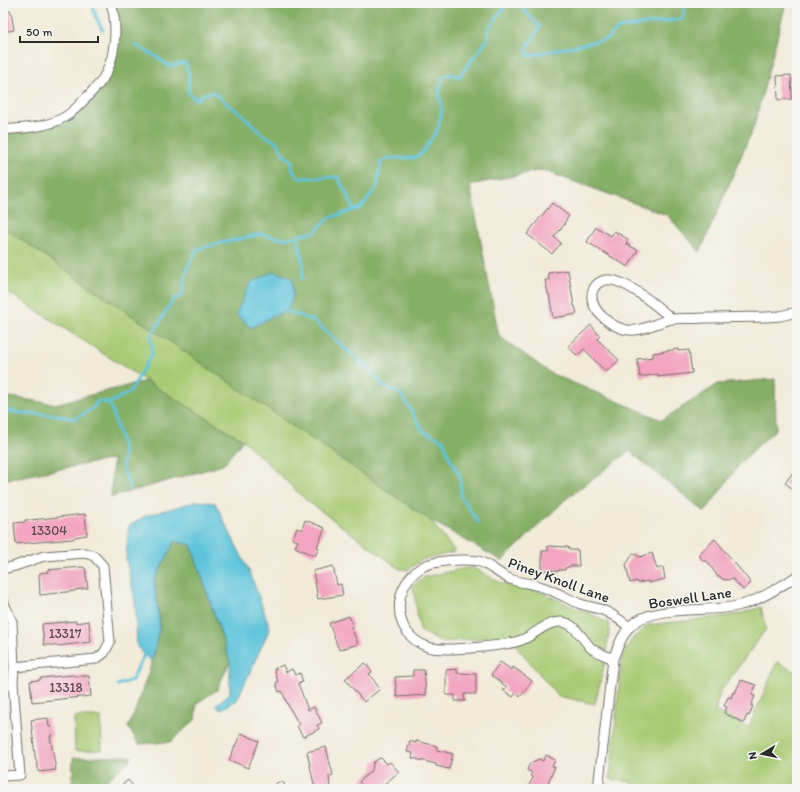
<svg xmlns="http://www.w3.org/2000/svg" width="800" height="792" viewBox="0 0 800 792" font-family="Itim,sans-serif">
<rect width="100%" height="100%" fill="#f6f6f2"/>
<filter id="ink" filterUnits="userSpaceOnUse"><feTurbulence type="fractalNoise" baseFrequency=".025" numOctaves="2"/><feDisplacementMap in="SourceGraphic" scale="8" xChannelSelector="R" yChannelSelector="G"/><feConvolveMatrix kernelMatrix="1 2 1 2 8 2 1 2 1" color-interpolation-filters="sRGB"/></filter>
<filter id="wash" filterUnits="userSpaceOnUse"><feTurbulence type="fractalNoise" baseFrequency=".012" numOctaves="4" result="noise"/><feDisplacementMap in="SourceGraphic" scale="16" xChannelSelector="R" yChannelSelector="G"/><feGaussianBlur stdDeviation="0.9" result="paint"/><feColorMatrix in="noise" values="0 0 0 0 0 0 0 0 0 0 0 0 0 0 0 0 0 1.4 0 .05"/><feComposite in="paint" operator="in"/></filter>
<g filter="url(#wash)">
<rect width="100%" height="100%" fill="#f1ebd8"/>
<path fill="#a9cb74" stroke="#6a7b50" d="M3,227l427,293 25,32 -34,8 -13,10 -8,-1 -94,-69 -63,-60 -97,-59 -143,-92z
M472,567l29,16 35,7 39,18 12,4 23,12 -5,38 -10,42 -37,-8 -50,-60 -67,6 -21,-11 -7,-45 11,-9z
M761,607l5,22 -46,63 -5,19 34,16 28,-65 20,11v116h-166l1,-7 -22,-3 12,-123 11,-18 15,-13 71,-8 20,-3z
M74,717h27l1,33 -27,1z"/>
<path fill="#86af66" stroke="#586d48" d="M111,3h675l-32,123 -54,126 -33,-37 -125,-45 -72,15 29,151 53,38 110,46 56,-36 57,-5 1,50 -35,33 -36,50 -76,-61 -63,48 -64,62 -72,-41 -427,-293v-97l60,-12 39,-38 12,-34z
M146,381l97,59 -20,25 -112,32 2,-38 -110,21v-84l52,8z
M175,541l16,4 39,116 -13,29 -20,13 -2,17 -25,22 -31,2 -11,-17 7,-16 17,-49 8,-37 -6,-44z
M124,756l9,1 -36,32h-33l8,-3 1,-28z"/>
<path fill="#5ec4db" stroke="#447883" d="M274,271l19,8v19l-6,13 -16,6 -20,11 -15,-14 14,-31z
M197,501l18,2 35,70 20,55 -33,72 -17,10 -4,-5 14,-12v-32l-39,-116 -16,-4 -21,40 6,44 -8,37 -15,-15 -2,-47 -9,-41 3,-33 16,-10z"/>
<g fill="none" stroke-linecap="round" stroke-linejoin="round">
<path stroke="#5ec4db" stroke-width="3" d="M92,3l4,14 7,13
M135,45l22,12 12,9 16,-3 4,11 -1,18 8,8 9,-7h10l13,12 14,9 20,20 16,9 5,11 9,7v8l7,9 40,-1 3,10 3,3 9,20
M298,236l5,30 -1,13
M287,311l27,10 59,52 10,13 18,8 22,37 20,9 6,16 11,20 1,21 17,25
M109,403l3,7 12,41 -2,14 8,24
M3,410l19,3 34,2 18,4 18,-10 6,-8 11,2 21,-11 22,-38 -1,-18 22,-36 9,-5 6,-29 8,-15 8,-4 57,-13 24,5 29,-7 15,-14 32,-10 16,-21 4,-25 7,-4h26l8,-5 16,-24 4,-20 -3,-14 3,-17 8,-4 9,3 29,-38v-10l19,-25 10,-1 23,24 -13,20 1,9 79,-17 12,-11 63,-9 4,-14 -3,-2
M118,685l14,-5 12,-25"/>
</g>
<g id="blocks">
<path fill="#f3a5c1" d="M11,11l3,19 -11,2v-20z
M791,75l1,24 -14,1 -1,-24z
M552,203l17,13 -5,7 1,1 -11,13 7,6 -9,11 -25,-20z
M596,227l15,9 3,-5 14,8 -2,5 12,6 -10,17 -41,-25z
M568,270l6,36h1l2,8 -24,4 -4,-24h-1l-3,-14h4l-1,-7z
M591,325l9,11 -3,3 22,21 -13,12 -22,-23 -7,7 -9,-10z
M678,349v2l11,-1 3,23 -34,4v-3l-18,3 -3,-18 16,-2v-4z
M797,467v25l-12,-9z
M85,514l2,21 -12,2 -2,2 -57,5 -2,-21 11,-1v-2h6z
M305,520l20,8 -8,19 2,1 -4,8 -20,-9 3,-6 -6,-2 5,-11 5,2z
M715,539l36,44 -8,7 -11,-12 -4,2 -6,-1 -2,-3 -2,1 -11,-16h-4l-3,-4v-4z
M548,546l20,1 1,3h9l1,16h-10v1l-4,1v2h-6v1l-17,-1v-19h6z
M633,553l7,4 12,-4 5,16 6,-2 2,12 -16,4 -1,-2 -10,2 -1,-2 -7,2 -4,-18z
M333,566l4,19 4,-1 2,11 -25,4 -5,-28z
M82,567l3,1 3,20 -13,2v1l-35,4 -1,-20 1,-2 8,-1 -1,-2z
M349,616l4,10 -2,1 7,17 -19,6 -10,-27z
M76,621v2l13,-2 2,21 -34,4 -3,-1h-10l-2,-21z
M500,662l12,8 1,-3 19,14 -12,16 -4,-4 -3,4 -10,-7 4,-3 -16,-12z
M365,663l7,9 -3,2 11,15 -16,13 -19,-23z
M283,665l3,7 6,-3 3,6 5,-2 3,9 -5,1 10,27 6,-3 8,16 -5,2 2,4 -16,8 -6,-11 2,-1 -12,-22 -5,-12 -3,1 -3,-9 2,-1 -4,-13z
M457,669v4l19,1v20h-12l1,7h-10v-6h-9v-25z
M413,670h11l2,25 -29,2 -2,-20 18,-1z
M73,675l3,1h13l2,20 -59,6 -2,-21 10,-1v-2z
M741,680l15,5 -4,10 3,1 -4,10h2l-4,10 -2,-1 -3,8 -20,-10 3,-6 -3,-1 4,-9 3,1 2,-6 2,1z
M48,718l1,9 2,-1 1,10h-2l6,34 -17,2 -4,-16 -4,-36z
M241,733l18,8 -11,27 -19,-8z
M410,741l6,2v-2l21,5v4l16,4 -4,15 -13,-3v-2l-24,-6 1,-5 -6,-1z
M326,747l7,28 -4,1 1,13h-15l-8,-37z
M546,755l9,5 -3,6 3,1 -10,22h-12l-5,-2 5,-9 -3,-2 2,-3 -5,-3 3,-7 9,-4 4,2z
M381,758l6,6 3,-2 9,10 -21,17h-13l-6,-7 13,-12 1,-7 5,-4z
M128,780l8,9h-19z"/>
</g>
</g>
<g filter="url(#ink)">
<use href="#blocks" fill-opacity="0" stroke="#706e68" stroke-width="1"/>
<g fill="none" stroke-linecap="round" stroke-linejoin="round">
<g stroke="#706e68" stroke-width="11">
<path id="street" d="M3,130c20,-2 41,-2 60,-12 10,-5 17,-14 25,-22 4,-5 10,-10 14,-16 14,-21 16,-54 9,-77
M672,319c-13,-11 -52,-46 -70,-38 -7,3 -11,10 -10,17 1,14 18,27 31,31 18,5 32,-7 49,-10 10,-1 21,0 31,-1 21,0 42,-1 64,-1l13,-1 17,-4
M3,569l12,-3 29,-10 41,-3 9,3 9,10 7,76 -6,11 -8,6 -82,8
M3,601l9,21 2,45 -1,16 7,92 -17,1
M613,659c-8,-4 -15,-6 -22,-11 -8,-8 -16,-25 -29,-26 -15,-1 -25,11 -38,17 -14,7 -81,13 -96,8 -38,-13 -37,-63 -4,-81 6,-3 15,-4 21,-5 11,-1 23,-2 33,0 9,2 22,14 32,18 10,4 22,4 32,8 13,4 24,11 36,16 9,4 20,4 29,9 8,4 15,10 23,15
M280,787v2
M598,789l15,-130c4,-11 9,-24 17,-33 23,-22 77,-13 107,-20 22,-5 41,-18 60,-30"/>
</g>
<use href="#street" stroke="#fff" stroke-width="9"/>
</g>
</g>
<g text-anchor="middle" stroke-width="3" stroke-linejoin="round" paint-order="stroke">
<g font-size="13" fill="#5d4a50">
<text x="49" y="535">13304</text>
<text x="65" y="638">13317</text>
<text x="66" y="692">13318</text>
</g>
<g font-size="15" fill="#2b2b2b" stroke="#f6f6f2">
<text transform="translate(559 580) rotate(20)" y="5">Piney Knoll Lane</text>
<text transform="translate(690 598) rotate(-8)" y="5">Boswell Lane</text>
</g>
</g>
<rect width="800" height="792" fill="none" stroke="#f6f6f2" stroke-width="16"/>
<g transform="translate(762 754) rotate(260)" stroke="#f6f6f2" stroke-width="3" paint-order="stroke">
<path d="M0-3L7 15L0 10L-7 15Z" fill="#2b2b2b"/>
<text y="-6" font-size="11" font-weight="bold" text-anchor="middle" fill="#2b2b2b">N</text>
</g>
<path d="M20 36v6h78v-6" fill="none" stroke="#2b2b2b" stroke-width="2"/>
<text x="26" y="36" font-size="12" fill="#2b2b2b" stroke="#f6f6f2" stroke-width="3" paint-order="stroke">50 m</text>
</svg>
